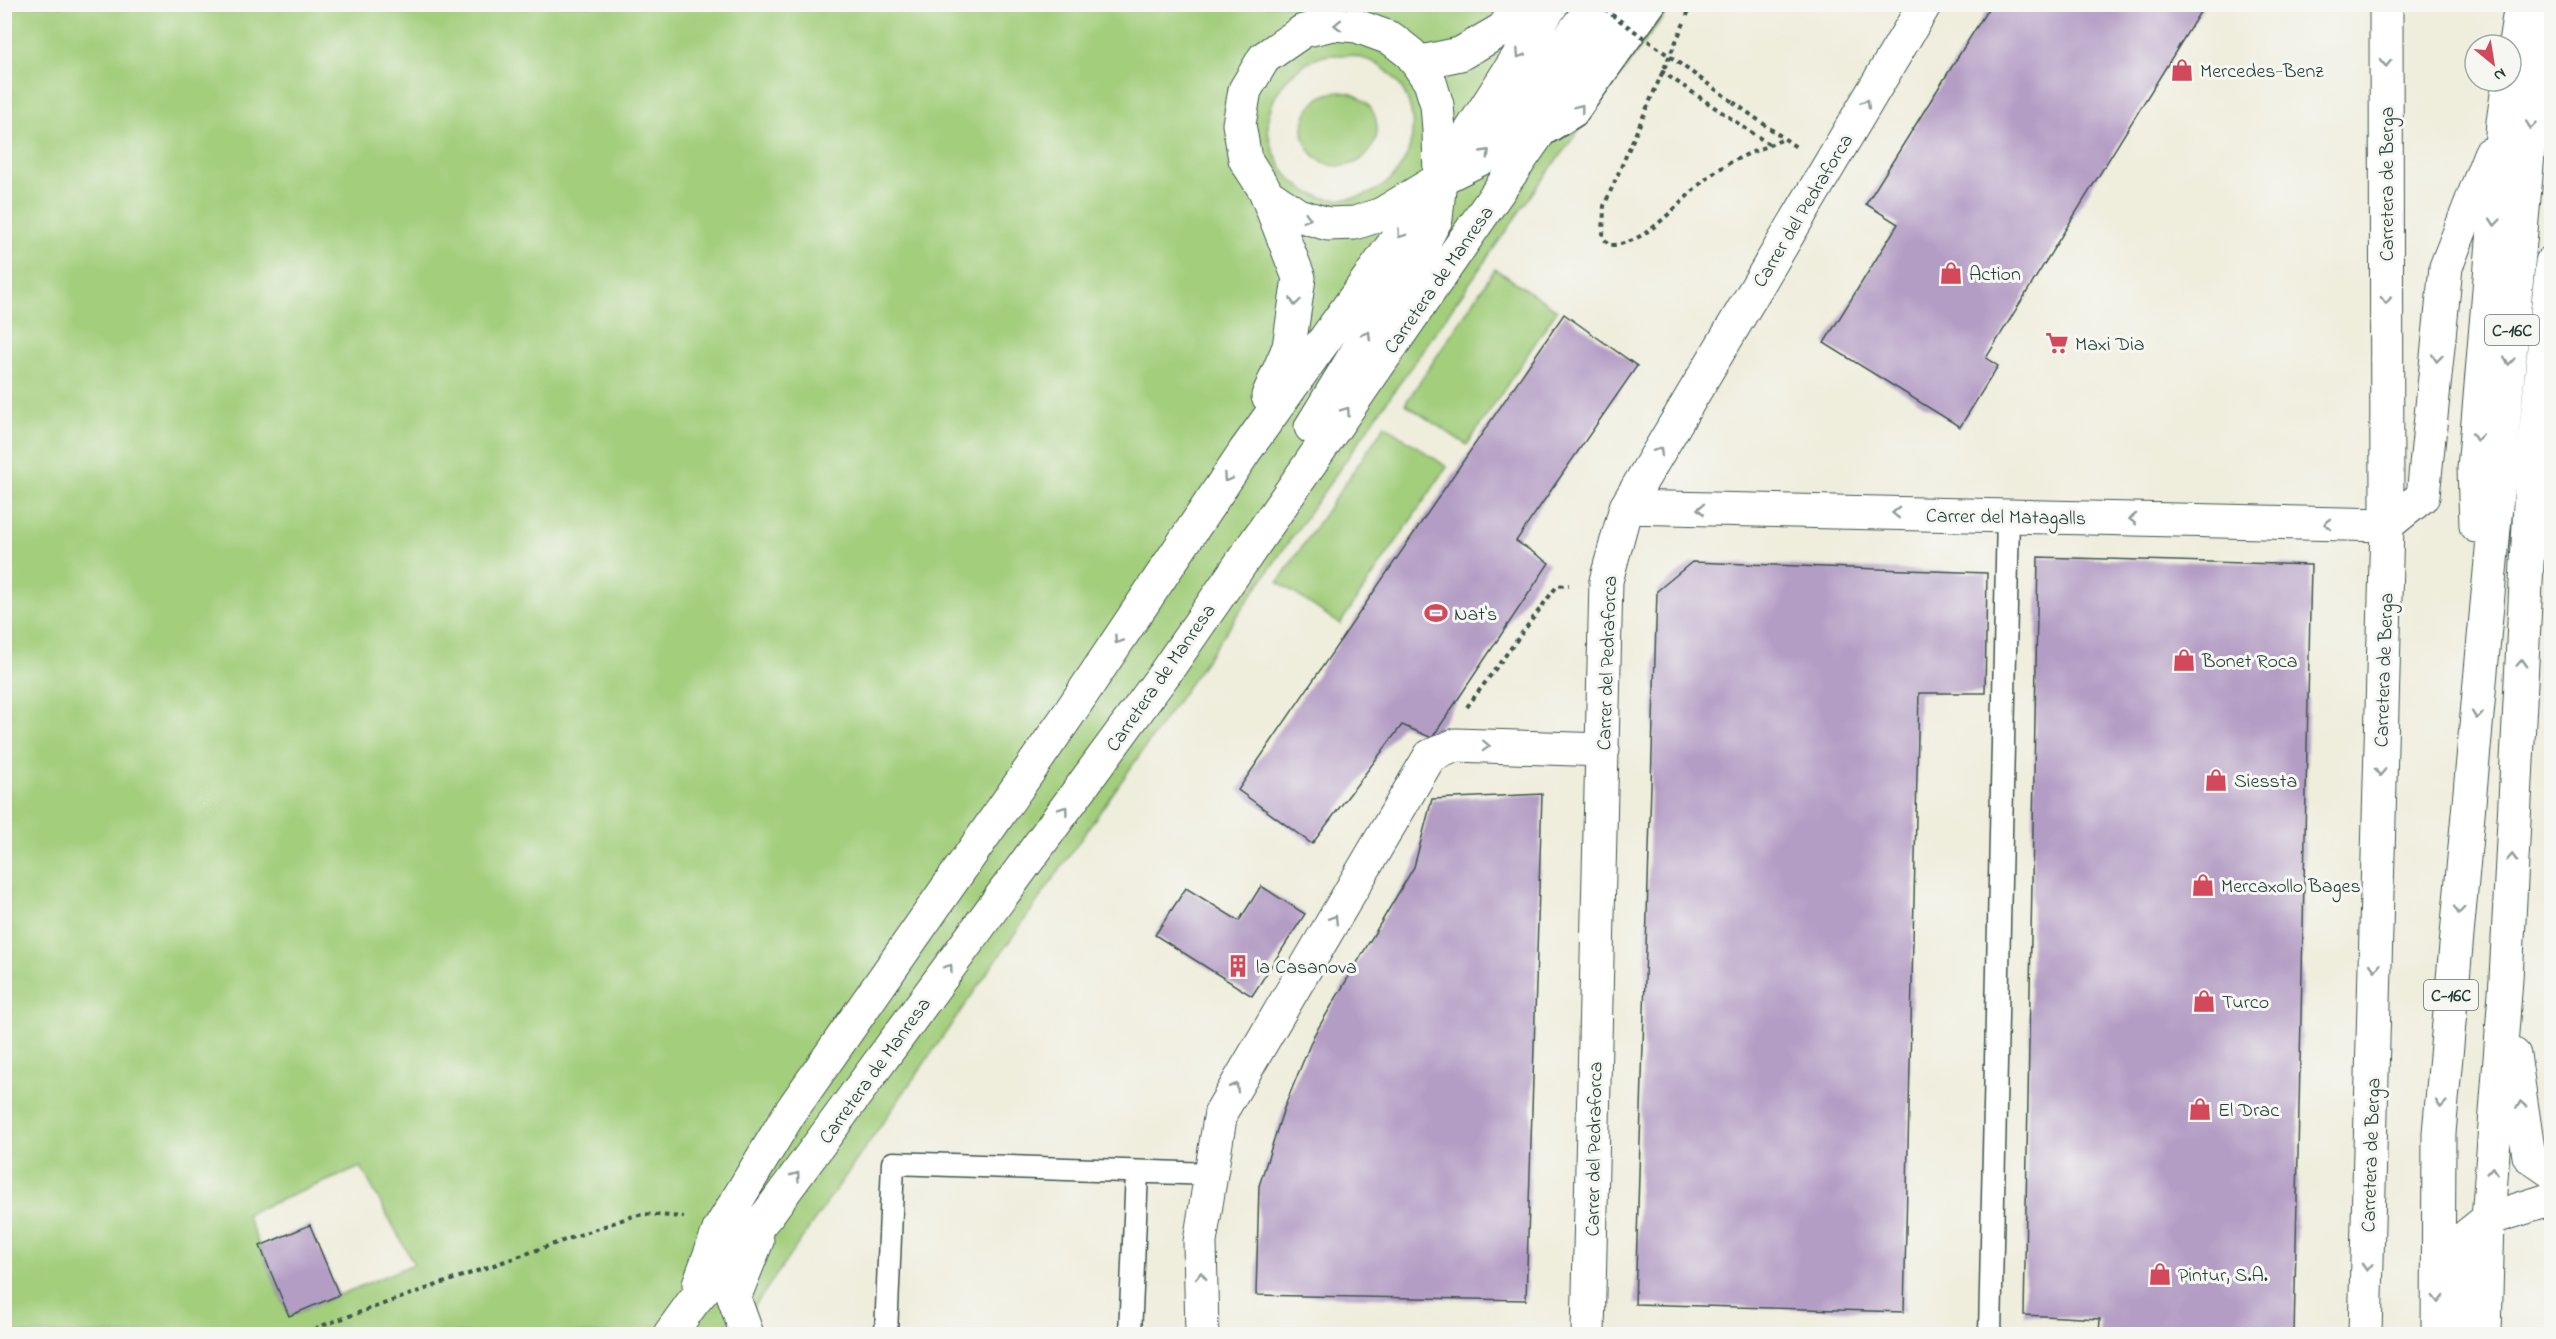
<svg xmlns="http://www.w3.org/2000/svg" width="2556" height="1339" viewBox="0 0 2556 1339" font-family="'Indie Flower',sans-serif">
<rect width="100%" height="100%" fill="#f6f6f2"/>
<filter id="ink" filterUnits="userSpaceOnUse"><feTurbulence type="fractalNoise" baseFrequency=".0167" numOctaves="2"/><feDisplacementMap in="SourceGraphic" scale="12" xChannelSelector="R" yChannelSelector="G"/><feConvolveMatrix kernelMatrix="1 2 1 2 8 2 1 2 1" color-interpolation-filters="sRGB"/></filter>
<filter id="wash" filterUnits="userSpaceOnUse"><feTurbulence type="fractalNoise" baseFrequency=".008" numOctaves="4" result="noise"/><feDisplacementMap in="SourceGraphic" scale="24" xChannelSelector="R" yChannelSelector="G"/><feGaussianBlur stdDeviation="1.35" result="paint"/><feColorMatrix in="noise" values="0 0 0 0 0 0 0 0 0 0 0 0 0 0 0 0 0 1.4 0 .05"/><feComposite in="paint" operator="in"/></filter>
<g filter="url(#wash)">
<rect width="100%" height="100%" fill="#efeddc"/>
<path fill="#a3ce7b" stroke="#618658" stroke-width="1.5" fill-rule="evenodd" d="M4,5h1668l-136,183 -801,1146h-730zM1351,55c8,3 19,4 26,9 41,24 47,79 16,113 -25,27 -72,30 -99,5 -12,-10 -18,-24 -23,-38 -13,-36 17,-79 53,-88 8,-2 19,-1 27,-1zM361,1167l53,97 -125,52 -43,-102z
M1303 129a37 37 0 1 1 74 0a37 37 0 1 1-74 0Z
M1495,269l62,41 -90,135 -62,-41z
M1385,425l62,42 -107,157 -62,-42z"/>
<g id="blocks">
<path fill="#b49dc5" d="M1991,4h214l-219,354 12,8 -38,61 -136,-84 74,-119 -32,-20z
M1564,314l73,52 -121,175 33,22 -117,175 -30,-13 -90,119 -74,-54z
M2038,557l273,8 -17,769h-195l1,-15 -76,-4z
M1692,562l295,11 -2,120h-66l-15,619 -269,-8 22,-713z
M1542,794l-16,506 -270,-5 3,-109 25,-78 30,-73 100,-168 18,-68z
M1261,886l44,28 -53,82 -97,-61 31,-47 53,33z
M310,1225l29,70 -50,21 -29,-70z"/>
</g>
</g>
<g filter="url(#ink)">
<use href="#blocks" fill-opacity="0" stroke="#3e574d" stroke-width="1.5"/>
<g fill="none" stroke-linecap="round" stroke-linejoin="round">
<g stroke="#3e574d" stroke-width="25">
<path id="lane" d="M1542,136l34,-21 79,-111
M886,1334l7,-171 318,11
M1130,1334l7,-162
M1990,1334l18,-818"/>
</g>
<g stroke="#3e574d" stroke-width="35">
<path id="street" d="M1626,507l761,18
M1202,1334l-2,-92 21,-130 209,-356 26,-11 147,5
M1588,1334l18,-753 20,-74 299,-503
M2365,1334l22,-809 -1,-521"/>
</g>
<g stroke="#3e574d" stroke-width="35">
<path id="secondary" d="M1417,63l43,-9 43,-25 17,-25
M1264,188l35,90 -10,69 -21,49
M1311,427l110,-180 15,-28 4,-40 -1,-49 -2,-25 -7,-23 -19,-28 -19,-15 -35,-13 -23,-2 -31,7 -39,27 -19,32 -6,34 6,35 23,36 30,20 30,9 27,-1 27,-9 58,-35 44,-22 110,-153
M699,1284l20,-54 70,-116 275,-393 181,-270 195,-272 112,-175
M670,1334l23,-32 75,-88 397,-541 463,-669
M747,1334l-13,-36 23,-57"/>
</g>
<g stroke="#3e574d" stroke-width="35">
<path id="primary" d="M2511,69l10,-65
M2387,525l36,-29 23,-229 44,-113
M2476,526l-2,-57 29,-347 6,-41
M2514,1055l15,101 23,16
M2438,1334l1,-201 92,-1012 17,-117
M2462,1334l1,-95 25,-20 64,-20
M2485,1334l3,-115 18,-240 25,-495 21,-222"/>
</g>
<path stroke="#3e574d" stroke-width="4" stroke-dasharray="4.5 4.5" stroke-linecap="butt" d="M1687,16l3,-12
M1684,23l-80,183 -1,31 6,8c43,1 77,-56 112,-77 19,-12 42,-20 63,-29
M1661,71l109,74
M1733,102l63,45
M1467,707l90,-121 12,-1
M307,1334l17,-9 306,-108 14,-3 40,3"/>
<use href="#lane" stroke="#fff" stroke-width="22"/>
<use href="#street" stroke="#fff" stroke-width="33"/>
<use href="#secondary" stroke="#fff" stroke-width="33"/>
<use href="#primary" stroke="#fff" stroke-width="33"/>
<path stroke="#3e574d" stroke-width="4" stroke-dasharray="4.5 4.5" stroke-linecap="butt" d="M1597,4l136,98"/>
</g>
<defs><path id="oneway-chevron" d="M-2-3.5L2.5 0L-2 3.5" fill="none" stroke-width="1.6" stroke-linecap="round" stroke-linejoin="round" transform="scale(1.5)"/></defs>
<g stroke="#8f9e9a">
<use href="#oneway-chevron" transform="translate(1338 25) rotate(179)"/>
<use href="#oneway-chevron" transform="translate(1520 54) rotate(123)"/>
<use href="#oneway-chevron" transform="translate(2386 63) rotate(90)"/>
<use href="#oneway-chevron" transform="translate(1866 103) rotate(-59)"/>
<use href="#oneway-chevron" transform="translate(1580 108) rotate(-52)"/>
<use href="#oneway-chevron" transform="translate(2531 125) rotate(96)"/>
<use href="#oneway-chevron" transform="translate(1486 153) rotate(-46)"/>
<use href="#oneway-chevron" transform="translate(1307 218) rotate(17)"/>
<use href="#oneway-chevron" transform="translate(2495 222) rotate(95)"/>
<use href="#oneway-chevron" transform="translate(1401 234) rotate(126)"/>
<use href="#oneway-chevron" transform="translate(2386 300) rotate(90)"/>
<use href="#oneway-chevron" transform="translate(1295 302) rotate(98)"/>
<use href="#oneway-chevron" transform="translate(1367 335) rotate(-58)"/>
<use href="#oneway-chevron" transform="translate(2437 358) rotate(96)"/>
<use href="#oneway-chevron" transform="translate(2509 361) rotate(95)"/>
<use href="#oneway-chevron" transform="translate(1346 411) rotate(-55)"/>
<use href="#oneway-chevron" transform="translate(2477 437) rotate(95)"/>
<use href="#oneway-chevron" transform="translate(1659 451) rotate(-59)"/>
<use href="#oneway-chevron" transform="translate(1227 478) rotate(124)"/>
<use href="#oneway-chevron" transform="translate(1701 509) rotate(-179)"/>
<use href="#oneway-chevron" transform="translate(1896 513) rotate(-179)"/>
<use href="#oneway-chevron" transform="translate(2133 519) rotate(-179)"/>
<use href="#oneway-chevron" transform="translate(2328 524) rotate(-179)"/>
<use href="#oneway-chevron" transform="translate(1118 640) rotate(124)"/>
<use href="#oneway-chevron" transform="translate(2522 663) rotate(-87)"/>
<use href="#oneway-chevron" transform="translate(2477 715) rotate(95)"/>
<use href="#oneway-chevron" transform="translate(1486 746) rotate(2)"/>
<use href="#oneway-chevron" transform="translate(2380 772) rotate(92)"/>
<use href="#oneway-chevron" transform="translate(1064 810) rotate(-54)"/>
<use href="#oneway-chevron" transform="translate(2512 858) rotate(-87)"/>
<use href="#oneway-chevron" transform="translate(2459 910) rotate(95)"/>
<use href="#oneway-chevron" transform="translate(1334 919) rotate(-59)"/>
<use href="#oneway-chevron" transform="translate(2375 967) rotate(92)"/>
<use href="#oneway-chevron" transform="translate(949 968) rotate(-54)"/>
<use href="#oneway-chevron" transform="translate(1235 1087) rotate(-59)"/>
<use href="#oneway-chevron" transform="translate(2441 1104) rotate(95)"/>
<use href="#oneway-chevron" transform="translate(2521 1105) rotate(-99)"/>
<use href="#oneway-chevron" transform="translate(2492 1171) rotate(-86)"/>
<use href="#oneway-chevron" transform="translate(796 1176) rotate(-53)"/>
<use href="#oneway-chevron" transform="translate(2367 1267) rotate(92)"/>
<use href="#oneway-chevron" transform="translate(1201 1276) rotate(-91)"/>
<use href="#oneway-chevron" transform="translate(2438 1299) rotate(90)"/>
</g>
</g>
<defs>
<g id="shop-bare" transform="scale(1.8)"><path d="M-5-2.5h2.3a2.7 3.5 0 0 1 5.4 0H5L5.5 6h-11ZM-1.5-2.5h3a1.5 2.3 0 0 0-3 0Z" fill="#d1495b" stroke="#f6f6f2" stroke-width="2.5" paint-order="stroke"/></g>
<g id="supermarket-bare" transform="scale(1.8)"><path d="M-6-5.5h2.5l.6 2H6L4.5 2H-2.5L-4.4-4H-6ZM-1.5 3.2a1.3 1.3 0 1 0 .1 0ZM3 3.2a1.3 1.3 0 1 0 .1 0Z" fill="#d1495b" stroke="#f6f6f2" stroke-width="2.5" paint-order="stroke"/></g>
<g id="stadium-bare" transform="scale(1.8)"><path d="M0-5a6.5 5 0 1 0 0 10a6.5 5 0 1 0 0-10ZM-3.5-1.8h7v3.6h-7Z" fill="#d1495b" stroke="#f6f6f2" stroke-width="2.5" paint-order="stroke"/></g>
<g id="building-bare" transform="scale(1.8)"><path d="M-4-6H4V6H1V3H-1V6H-4ZM-2.5-4.3h1.7v1.8h-1.7ZM.8-4.3h1.7v1.8H.8ZM-2.5-1h1.7V.8h-1.7ZM.8-1h1.7V.8H.8Z" fill="#d1495b" stroke="#f6f6f2" stroke-width="2.5" paint-order="stroke"/></g>
</defs>
<g fill-rule="evenodd">
<use href="#shop-bare" x="2182" y="70"/>
<use href="#shop-bare" x="1951" y="273"/>
<use href="#supermarket-bare" x="2057" y="343"/>
<use href="#stadium-bare" x="1436" y="613"/>
<use href="#shop-bare" x="2184" y="660"/>
<use href="#shop-bare" x="2216" y="780"/>
<use href="#shop-bare" x="2203" y="885"/>
<use href="#building-bare" x="1238" y="966"/>
<use href="#shop-bare" x="2204" y="1001"/>
<use href="#shop-bare" x="2200" y="1109"/>
<use href="#shop-bare" x="2160" y="1274"/>
</g>
<g text-anchor="middle" stroke-width="6" stroke-linejoin="round" paint-order="stroke">
<g fill="#f6f6f2" stroke="#60746d" stroke-width="1.5">
<rect x="2485" y="315" width="54" height="30" rx="4.5"/>
<rect x="2424" y="980" width="54" height="30" rx="4.5"/>
</g>
<g font-size="18" font-weight="bold" fill="#1f3d34">
<text x="2512" y="336">C-16C</text>
<text x="2451" y="1001">C-16C</text>
</g>
<g font-size="20" fill="#1f3d34" stroke="#f6f6f2" text-anchor="start">
<text x="2200" y="77">Mercedes-Benz</text>
<text x="1969" y="280">Action</text>
<text x="2075" y="350">Maxi Dia</text>
<text x="1454" y="620">Nat's</text>
<text x="2202" y="667">Bonet Roca</text>
<text x="2234" y="787">Siessta</text>
<text x="2221" y="892">Mercaxollo Bages</text>
<text x="1256" y="973">la Casanova</text>
<text x="2222" y="1008">Turco</text>
<text x="2218" y="1116">El Drac</text>
<text x="2178" y="1281">Pintur, S.A.</text>
</g>
<g font-size="20" fill="#1f3d34" stroke="#f6f6f2">
<text transform="translate(2386 184) rotate(-90)" y="7">Carretera de Berga</text>
<text transform="translate(1802 210) rotate(-59)" y="7">Carrer del Pedraforca</text>
<text transform="translate(1438 279) rotate(-55)" y="7">Carretera de Manresa</text>
<text transform="translate(2006 516) rotate(1)" y="7">Carrer del Matagalls</text>
<text transform="translate(1606 663) rotate(-88)" y="7">Carrer del Pedraforca</text>
<text transform="translate(2383 670) rotate(-88)" y="7">Carretera de Berga</text>
<text transform="translate(1160 677) rotate(-55)" y="7">Carretera de Manresa</text>
<text transform="translate(874 1070) rotate(-54)" y="7">Carretera de Manresa</text>
<text transform="translate(1593 1149) rotate(-89)" y="7">Carrer del Pedraforca</text>
<text transform="translate(2370 1155) rotate(-88)" y="7">Carretera de Berga</text>
</g>
</g>
<rect width="2556" height="1339" fill="none" stroke="#f6f6f2" stroke-width="24"/>
<g transform="translate(2493 63) rotate(150)"><circle r="28" fill="#f6f6f2" stroke="#a0aca6" stroke-width="1.5"/>
<path d="M0-4.5L10 22L0 15L-10 22Z" fill="#d1495b"/>
<text y="-9" font-size="16" font-weight="bold" text-anchor="middle" fill="#1f3d34">N</text>
</g>
</svg>
